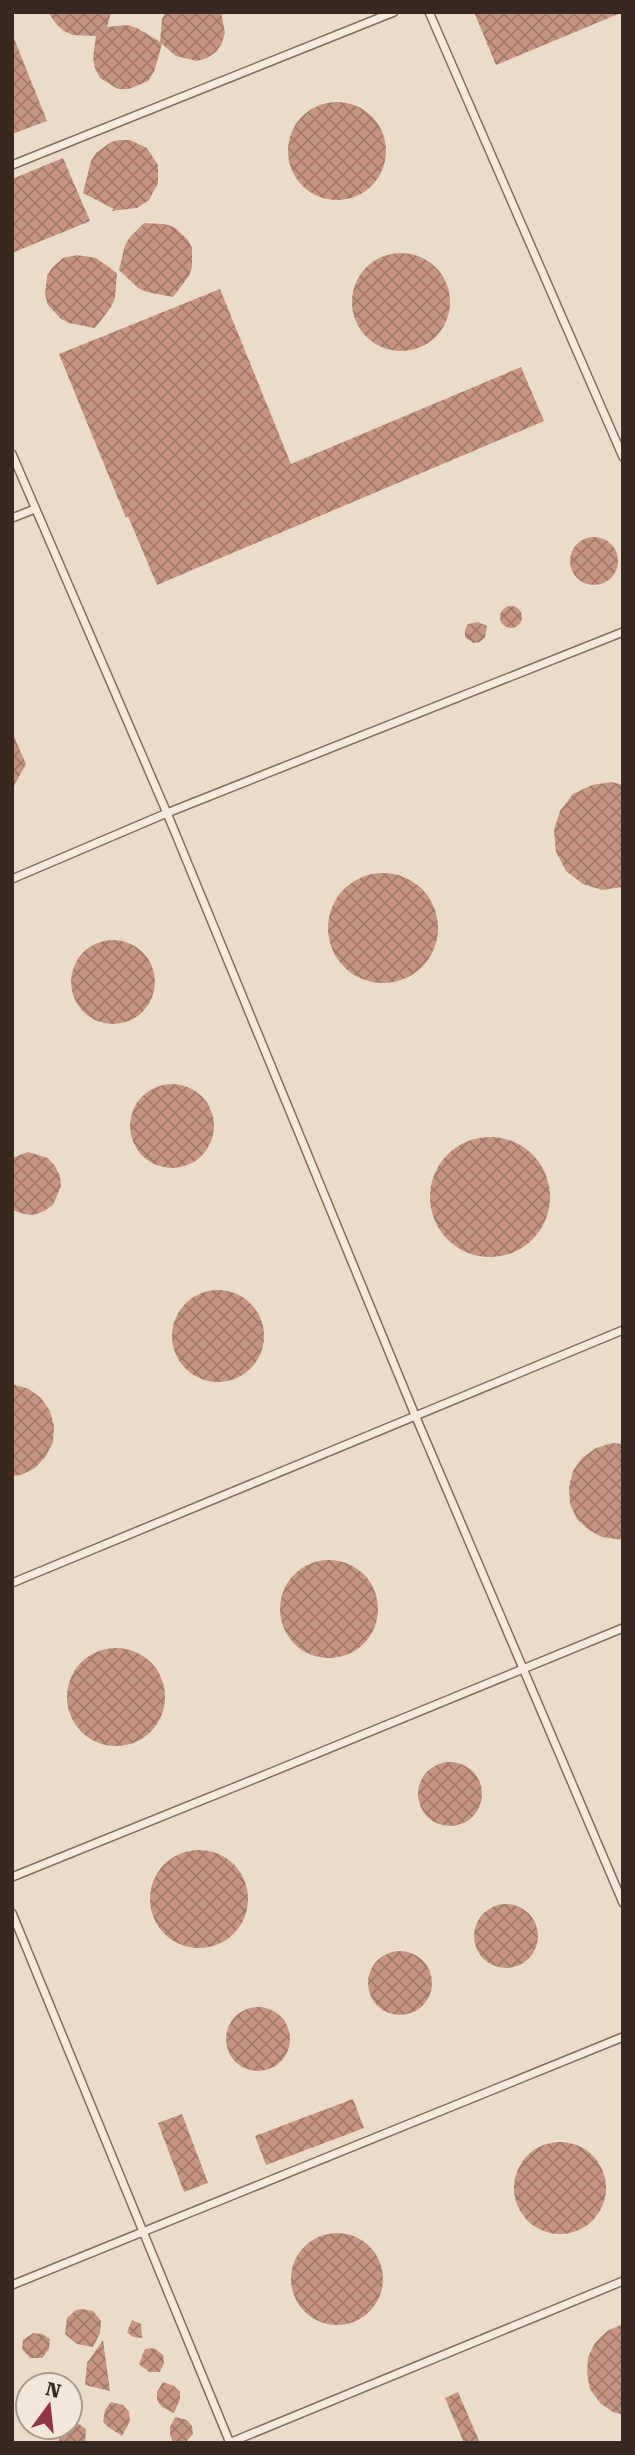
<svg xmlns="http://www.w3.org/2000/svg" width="635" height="2455" viewBox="0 0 635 2455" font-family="'Roboto Serif',serif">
<defs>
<pattern id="building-cross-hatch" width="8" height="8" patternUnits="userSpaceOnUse" patternTransform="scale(1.75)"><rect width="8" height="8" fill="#c59483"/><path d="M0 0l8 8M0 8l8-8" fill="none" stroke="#a1796b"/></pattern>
</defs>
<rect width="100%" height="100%" fill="#ebdbc9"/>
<path fill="url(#building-cross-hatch)" d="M48,12h63l-4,15 20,-2 10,3 23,14 2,-23 4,-7h55l4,21 -3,10 -6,9 -9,6 -10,3 -21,-5 -14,-12 -8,28 -6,9 -19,8h-11l-18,-11 -5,-10 -2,-10 3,-22 -23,-1 -9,-4 -8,-7z
M474,12h149l-127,53z
M13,36l34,85 -35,13v-97z
M288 151a49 49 0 1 1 98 0a49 49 0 1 1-98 0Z
M120,140h10l17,8 11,17v18l-9,17 -12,8 -26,3 3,-2 -31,-16 8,-32 5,-8 15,-11z
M63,158l27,63 -78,32v-74z
M144,223l20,1 10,3 14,13 4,8v19l-3,9 -16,21 -26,-5 -9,-4 -19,-18 6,-25 5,-8z
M352 302a49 49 0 1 1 98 0a49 49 0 1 1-98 0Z
M77,255l19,3 21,15 -2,25 -4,9 -16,21 -26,-5 -8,-4 -13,-14 -3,-10 2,-19 5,-8 11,-10z
M220,289l71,175 230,-97 23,54 -387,164 -29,-69 -2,2 -67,-164z
M570 561a24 24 0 1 1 48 0a24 24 0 1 1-48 0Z
M500 617a11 11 0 1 1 22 0a11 11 0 1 1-22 0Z
M478,622l9,4 -2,11 -5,5 -7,1 -8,-6v-7l3,-6z
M12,732l14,32 -14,25z
M612,782l11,3v102l-21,3 -19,-6 -17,-13 -10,-19 -2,-22 6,-19 13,-17 19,-9z
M328 928a55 55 0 1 1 110 0a55 55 0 1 1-110 0Z
M71 982a42 42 0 1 1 84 0a42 42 0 1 1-84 0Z
M130 1126a42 42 0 1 1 84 0a42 42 0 1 1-84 0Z
M430 1197a60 60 0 1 1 120 0a60 60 0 1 1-120 0Z
M28,1152l20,6 7,8 5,10 1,10 -8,19 -9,6 -10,4 -10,-1 -12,-4v-52z
M172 1336a46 46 0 1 1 92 0a46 46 0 1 1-92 0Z
M12,1384l17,5 12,9 9,13 4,15 -1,16 -7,14 -11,12 -14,7 -9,1z
M612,1443l11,1v96l-21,-3 -13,-7 -12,-11 -7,-15 -1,-17 4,-16 9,-13 14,-10z
M280 1609a49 49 0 1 1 98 0a49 49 0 1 1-98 0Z
M67 1697a49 49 0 1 1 98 0a49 49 0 1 1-98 0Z
M418 1794a32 32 0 1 1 64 0a32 32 0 1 1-64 0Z
M150 1899a49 49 0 1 1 98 0a49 49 0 1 1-98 0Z
M474 1936a32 32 0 1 1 64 0a32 32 0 1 1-64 0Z
M368 1983a32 32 0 1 1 64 0a32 32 0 1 1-64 0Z
M226 2039a32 32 0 1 1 64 0a32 32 0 1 1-64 0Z
M353,2099l11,29 -98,37 -11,-29z
M182,2114l26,69 -24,9 -26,-69z
M514 2188a46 46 0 1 1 92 0a46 46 0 1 1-92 0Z
M291 2279a46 46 0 1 1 92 0a46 46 0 1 1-92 0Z
M82,2309l11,2 8,10 -1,12 -7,14 -16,-3 -12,-10 2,-16 9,-8z
M132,2320l9,4 1,14 -9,-1 -6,-5z
M623,2324v91l-10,-3 -13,-9 -10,-14 -3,-16 1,-16 7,-14 12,-12z
M33,2333l9,1 8,5 -1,10 -7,9h-12l-8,-9 1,-9z
M103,2340l7,51 -25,-6 2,-22z
M154,2348l9,7 1,8 -4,9h-11l-10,-8 6,-15z
M163,2382l11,4 6,6v7l-6,14 -12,-6 -5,-7v-8z
M458,2392l22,51h-16l-19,-45z
M111,2402l12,3 6,7 1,9 -8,15 -14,-9 -5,-5 2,-12z
M175,2417l12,3 5,6 1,8 -7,8 -12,1 -4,-8v-8z
M70,2418l16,11 -1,14h-26l1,-16h10z"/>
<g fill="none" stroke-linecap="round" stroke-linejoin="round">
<g stroke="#856e5f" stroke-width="10">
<path id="service" d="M429,12l194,445
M12,165l382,-153
M12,454l155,359 248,602 208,488
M12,518l23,-9
M12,879l155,-66 456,-181
M12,1583l611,-253
M12,1877c204,-82 408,-165 611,-249
M12,1913l218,530
M12,2285l611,-248
M229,2443l394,-162"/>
</g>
<use href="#service" stroke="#f6eadc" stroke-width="7"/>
</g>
<rect width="635" height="2455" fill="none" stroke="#372921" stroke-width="28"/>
<g transform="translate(49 2406) rotate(15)"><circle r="33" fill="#f3e7d8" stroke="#a89b8f" stroke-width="2"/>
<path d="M0-5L12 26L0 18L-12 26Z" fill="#8f3544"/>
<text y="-10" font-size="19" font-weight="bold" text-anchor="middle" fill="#372921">N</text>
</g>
</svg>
